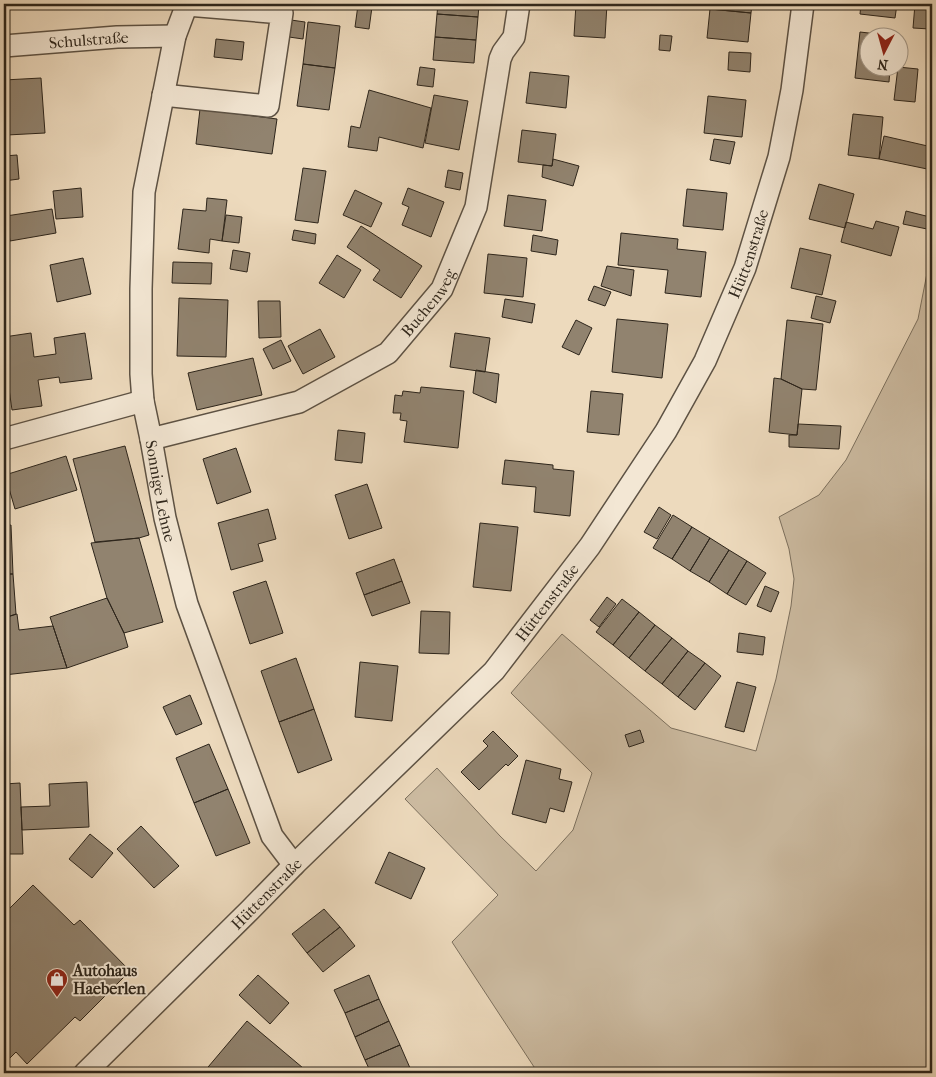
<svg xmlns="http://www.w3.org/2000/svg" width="936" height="1077" viewBox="0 0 936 1077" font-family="'IM FELL French Canon',serif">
<rect width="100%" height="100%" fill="#eddabd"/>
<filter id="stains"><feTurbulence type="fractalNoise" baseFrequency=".004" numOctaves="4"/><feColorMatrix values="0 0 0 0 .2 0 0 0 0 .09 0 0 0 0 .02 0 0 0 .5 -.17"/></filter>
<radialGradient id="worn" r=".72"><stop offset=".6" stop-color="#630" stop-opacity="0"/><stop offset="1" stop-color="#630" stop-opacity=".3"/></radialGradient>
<path fill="#ccbba1" stroke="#7c705e" d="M932,248v825h-394l-86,-131 46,-47 -93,-96 32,-31 63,68 36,35 37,-41 19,-57 -81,-80 51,-59 109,94 85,23 20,-72 15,-73 3,-27 -5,-30 -10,-32 40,-22 27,-35 72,-141z"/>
<path fill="#91836f" stroke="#2d251b" d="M4,4h18v4l-18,2z
M438,4h41l-1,13 -41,-3z
M576,4h31l-2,34 -31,-2z
M711,4h41l-1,9 -41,-4z
M861,4h36l-2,14 -35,-4z
M915,4h17l-2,25 -17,-1z
M358,5l14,2 -3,22 -14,-2z
M710,9l41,4 -3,29 -41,-4z
M437,14l41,3 -2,23 -41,-3z
M291,20l14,2 -2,17 -14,-2z
M308,22l32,4 -5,42 -32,-4z
M860,32l34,4 -1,2h-25v30h22l-1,14 -34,-4z
M660,35l12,1 -2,15 -11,-1z
M435,37l41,3 -2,23 -41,-3z
M216,39l28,3 -2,18 -28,-3z
M729,52l22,1 -1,19 -22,-2z
M303,64l32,4 -6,42 -32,-4z
M420,67l15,2 -2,18 -16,-2z
M898,67l20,2 -3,33 -21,-2z
M530,72l39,4 -3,32 -40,-5z
M41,78l4,55 -38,2 -3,-55z
M369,90l62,18 -8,40 -44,-11 -2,14 -29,-4 3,-21 9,2z
M434,95l34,6 -9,49 -34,-7z
M708,96l38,4 -4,37 -38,-4z
M200,109l77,10 -5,35 -76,-10z
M853,114l30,3 -4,42 -31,-4z
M4,123h2l2,33h-4z
M522,130l34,4 -4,32 -34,-4z
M884,136l48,11v23l-53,-11z
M714,139l21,3 -5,22 -20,-4z
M17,155l2,24 -15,2v-25z
M553,159l26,7 -6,20 -31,-9 1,-12 9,1z
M303,168l23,3 -8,52 -23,-3z
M448,170l15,3 -3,17 -15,-3z
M819,184l35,10 -9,34 -36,-9z
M81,188l2,29 -27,2 -3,-28z
M408,188l36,14 -13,35 -29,-12 7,-18 -7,-3z
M687,189l40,4 -4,37 -40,-4z
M355,190l27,13 -11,24 -28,-12z
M508,195l38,5 -4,31 -38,-5z
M207,198l20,2 -5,41 -12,-2 -1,14 -31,-4 5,-40 23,2z
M52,209l4,24 -46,8 -4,-25z
M906,211l24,6 -3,12 -24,-5z
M226,215l16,2 -3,26 -17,-2z
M876,221l23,6 -8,29 -50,-14 5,-20 27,7z
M361,226l61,40 -21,32 -28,-18 7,-10 -33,-23z
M294,230l22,4 -1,10 -23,-4z
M621,233l57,6 -1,10 29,3 -5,45 -36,-4 3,-23 -50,-5z
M533,235l25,5 -2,15 -25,-4z
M800,248l31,7 -9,40 -31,-7z
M233,250l17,3 -3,19 -17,-3z
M488,254l39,4 -4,39 -39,-4z
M337,255l24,15 -17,28 -25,-15z
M83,258l8,36 -34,8 -7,-37z
M173,262l39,1 -1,21 -39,-1z
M607,266l27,4 -3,26 -30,-10z
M594,286l17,6 -6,14 -17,-6z
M816,296l20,5 -6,22 -19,-5z
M179,298l49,2 -2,57 -49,-1z
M505,299l30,5 -3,19 -30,-6z
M258,301h22l1,36 -22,1z
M617,319l51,5 -6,54 -50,-6z
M576,320l16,8 -13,27 -17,-8z
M787,320l36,4 -7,66 -14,-1 -21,-10z
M320,329l15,28 -32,17 -15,-28z
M31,333l3,24 22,-3 -2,-16 31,-5 7,46 -32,4 -1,-6 -21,3 4,26 -30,4 -8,-57v-16z
M455,333l35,5 -5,34 -35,-5z
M281,340l10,21 -18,8 -10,-20z
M253,358l9,37 -65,15 -9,-37z
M476,370l23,4 -3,29 -23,-10z
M774,378l7,1 21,10 -5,46 -28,-3z
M421,387l43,4 -6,57 -54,-6 3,-21 -7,-1 1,-7h-8l2,-18 7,1 1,-5 17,2z
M591,391l32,3 -4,41 -32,-3z
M798,424l43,2 -2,23 -50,-2v-12h8z
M338,430l27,3 -3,30 -27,-3z
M125,446l24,89 -10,3 -44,4 -22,-83z
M236,448l15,44 -34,12 -14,-45z
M66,456l11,34 -62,19 -10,-34z
M505,460l48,5v4l21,2 -4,45 -36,-4 2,-25 -34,-3z
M367,484l15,44 -33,11 -14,-44z
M659,507l12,8 -14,24 -13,-7z
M268,509l8,30 -18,5 5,17 -32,9 -13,-47z
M673,515l19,12 -20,32 -19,-11z
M480,523l38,4 -7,64 -38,-4z
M11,525l2,49h-9v-48z
M692,527l18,11 -20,33 -18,-12z
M139,538l24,84 -39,11 -17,-35 -16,-55z
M710,538l19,12 -20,32 -19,-11z
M729,550l18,11 -20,33 -18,-12z
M394,559l8,22 -38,14 -8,-22z
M747,561l19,12 -20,32 -19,-11z
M4,574h9l3,40 -12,4z
M266,581l17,52 -33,11 -17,-52z
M402,581l8,22 -38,13 -8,-21z
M765,586l14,6 -8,20 -14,-6z
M607,597l9,7 -17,23 -9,-7z
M107,598l17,35 4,14 -61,21 -17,-51z
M622,599l17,13 -26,33 -17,-13z
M421,611l29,1 -1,42 -30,-1z
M639,612l16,13 -26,33 -16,-13z
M17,614l2,16 34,-4 14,42 -63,7v-57z
M655,625l17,13 -27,33 -16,-13z
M739,633l26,4 -2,18 -26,-3z
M672,638l16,13 -26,33 -17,-13z
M688,651l17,12 -27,34 -16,-13z
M296,658l18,51 -35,13 -18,-51z
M360,662l38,4 -6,55 -37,-4z
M705,663l16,13 -26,34 -17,-13z
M737,682l19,5 -12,45 -19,-5z
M190,695l12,29 -26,11 -13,-28z
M314,709l18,51 -34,13 -19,-51z
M640,730l4,12 -15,5 -4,-12z
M493,731l25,25 -10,10 -2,-2 -27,26 -18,-18 27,-26 -5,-5z
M209,744l19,45 -34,14 -18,-45z
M526,760l35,9 -2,10 13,3 -8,30 -14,-4 -4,15 -34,-9z
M87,782l2,45 -67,3 -1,-23 29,-1 -1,-22z
M20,783l3,71h-19v-70z
M228,789l22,54 -34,13 -22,-53z
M141,826l38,40 -25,22 -37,-39z
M90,834l23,19 -21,25 -23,-19z
M389,852l36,16 -14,31 -36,-16z
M33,885l41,40 6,-5 50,51 -50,50 -5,-4 -48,47 -11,-12 -6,6 -6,-6v-138z
M324,909l16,18 -33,26 -15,-19z
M340,927l15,19 -32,26 -16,-19z
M258,975l31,28 -19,21 -31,-29z
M369,975l10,24 -34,14 -11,-23z
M379,999l10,22 -34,16 -10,-24z
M247,1021l62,52h-106z
M389,1021l11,24 -35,15 -10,-23z
M400,1045l10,23 -12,5h-27l-6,-13z"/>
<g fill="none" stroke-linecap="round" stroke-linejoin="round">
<g stroke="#5d5244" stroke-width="24">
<g id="street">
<path id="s1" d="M187,4l-12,32 -31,156 -3,97v85l2,27 8,38 14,79 22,86 85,232 22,29"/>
<path id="s2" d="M4,46l113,-9 58,-1"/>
<path d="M163,95l105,11 14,-93 -95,-8"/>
<path d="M4,439l139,-38"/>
<path id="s3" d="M151,439l148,-37 89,-49 54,-64 34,-82 24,-148 3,-7 11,-15 5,-33"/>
<path id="s4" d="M85,1073l165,-163 44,-45 200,-194 96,-125 76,-115 39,-70 40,-93 34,-111 13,-67 11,-86"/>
</g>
</g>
<use href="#street" stroke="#f3e7d4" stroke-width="21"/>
</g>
<defs>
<g id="shop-pin" transform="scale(1.125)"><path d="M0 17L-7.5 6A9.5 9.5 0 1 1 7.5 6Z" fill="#8f2418" stroke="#f3e7d4"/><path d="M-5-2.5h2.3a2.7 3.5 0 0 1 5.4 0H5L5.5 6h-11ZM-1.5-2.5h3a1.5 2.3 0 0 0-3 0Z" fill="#fff"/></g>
</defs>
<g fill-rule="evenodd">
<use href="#shop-pin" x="57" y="979"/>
</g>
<g text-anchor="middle" stroke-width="4" stroke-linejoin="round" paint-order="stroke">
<g font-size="16" fill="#2d251b" stroke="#f3e7d4">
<text dy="6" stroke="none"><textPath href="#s2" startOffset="85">Schulstraße</textPath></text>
<text dy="6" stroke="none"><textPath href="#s4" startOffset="1065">Hüttenstraße</textPath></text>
<text dy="6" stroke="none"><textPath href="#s3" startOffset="319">Buchenweg</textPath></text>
<text dy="6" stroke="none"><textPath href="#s1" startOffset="494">Sonnige Lehne</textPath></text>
<text dy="6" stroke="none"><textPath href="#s4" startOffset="660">Hüttenstraße</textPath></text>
<text dy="6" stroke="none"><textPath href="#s4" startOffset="255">Hüttenstraße</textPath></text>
</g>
<g font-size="16" font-weight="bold" fill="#2d251b" stroke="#f3e7d4" text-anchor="start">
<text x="73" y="976">Autohaus<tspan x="73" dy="18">Haeberlen</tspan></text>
</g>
</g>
<rect width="936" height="1077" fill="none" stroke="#eddabd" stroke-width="20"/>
<rect x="5" y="5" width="926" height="1067" fill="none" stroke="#2d251b" stroke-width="2.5"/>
<rect x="10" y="10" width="916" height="1057" fill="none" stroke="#2d251b"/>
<g transform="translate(884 52) rotate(186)"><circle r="24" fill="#f3e7d4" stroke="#a4998a"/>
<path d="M0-4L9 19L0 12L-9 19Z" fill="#8f2418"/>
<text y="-8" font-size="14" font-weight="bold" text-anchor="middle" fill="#2d251b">N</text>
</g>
<rect width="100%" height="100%" filter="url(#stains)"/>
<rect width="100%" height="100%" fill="url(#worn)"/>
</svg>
